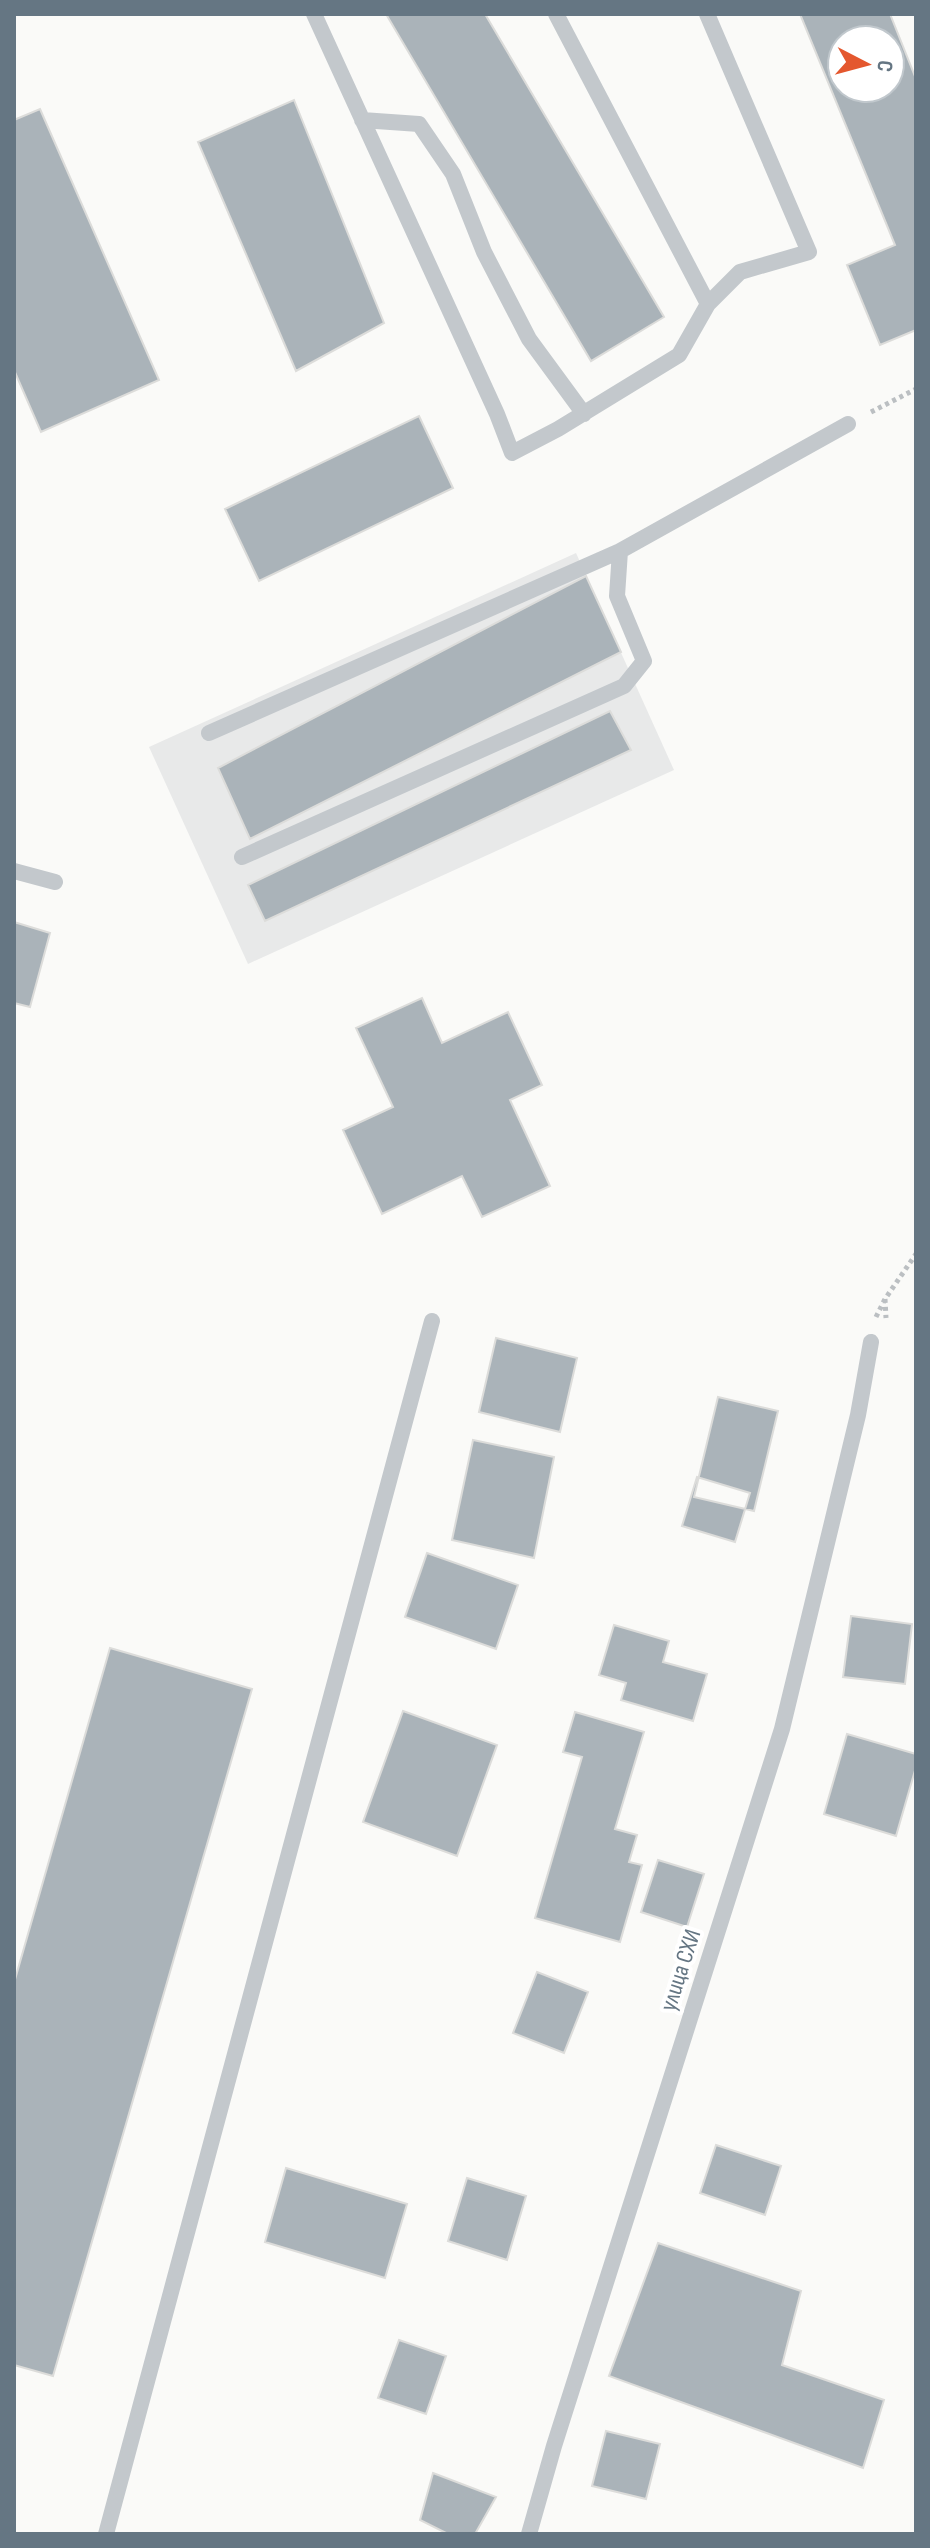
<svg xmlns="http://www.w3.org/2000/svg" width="930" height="2548" viewBox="0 0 930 2548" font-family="'Sofia Sans Condensed',sans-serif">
<rect width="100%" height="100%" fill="#fafaf8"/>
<path fill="#e8e9e9" d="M576,553l98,217 -426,194 -99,-217z"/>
<path fill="#aab3b9" stroke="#dcdcda" stroke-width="2" fill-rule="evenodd" d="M386,14h99l179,303 -73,44z
M800,14h90l26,65v251l-36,15 -33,-80 48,-20zM842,40h48v48h-48z
M294,100l90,223 -88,48 -98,-229z
M40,109l119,271 -118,52 -27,-62v-250z
M419,416l34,72 -194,93 -34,-72z
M586,576l35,76 -371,187 -32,-71z
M610,711l21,39 -366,171 -17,-36z
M14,922l36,11 -20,74 -16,-4z
M422,998l20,45 66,-31 34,73 -32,15 40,86 -68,31 -20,-41 -80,38 -39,-84 50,-23 -37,-79z
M496,1338l81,20 -17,74 -81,-20z
M718,1397l60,14 -24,100 -60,-14z
M473,1440l81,17 -20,101 -82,-18z
M697,1477l53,16 -15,49 -53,-16z
M427,1553l91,32 -22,64 -91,-32z
M851,1616l61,8 -7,60 -62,-7z
M614,1625l55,16 -6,21 44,12 -14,47 -72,-21 5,-17 -27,-8z
M110,1648l142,41 -199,687 -39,-11v-382z
M403,1711l94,34 -40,111 -94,-34z
M575,1712l69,20 -29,97 22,6 -8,27 13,3 -22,77 -85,-24 47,-161 -19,-5z
M847,1734l69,20v13l-20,69 -72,-22z
M658,1860l46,14 -17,53 -46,-15z
M537,1972l51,20 -24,61 -51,-20z
M716,2145l65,21 -16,49 -65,-22z
M286,2168l121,36 -22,74 -120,-36z
M467,2178l59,18 -19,64 -59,-19z
M658,2243l143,48 -19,74 102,35 -21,68 -254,-92z
M399,2340l47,16 -20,58 -48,-16z
M606,2431l54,13 -14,55 -54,-13z
M433,2473l63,24 -21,37h-27l-28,-14z"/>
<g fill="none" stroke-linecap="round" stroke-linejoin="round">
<path stroke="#bbbfc2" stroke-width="5" stroke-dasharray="4 4" stroke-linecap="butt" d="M871,412l45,-23
M885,1299l1,19
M876,1317l9,-18 31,-45"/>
<path stroke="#c3c8cc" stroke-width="16" d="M314,14l183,400 15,39 46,-24 121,-74 29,-51 32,-32 69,-20 -102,-238
M556,14l152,290
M362,120l57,4 34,50 31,78 45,87 55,75
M209,733l411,-182
M242,857l382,-171 20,-25 -27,-65 3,-45 228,-127
M14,871l41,11
M106,2534l326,-1213
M529,2534l25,-88 228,-717 76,-314 13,-73"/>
</g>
<g text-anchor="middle" stroke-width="8" stroke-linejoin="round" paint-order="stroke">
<g font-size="24" fill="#657683" stroke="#fff">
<text transform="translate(680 1970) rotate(-72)" y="8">улица СХИ</text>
</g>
</g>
<rect width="930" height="2548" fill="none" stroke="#657683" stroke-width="32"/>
<g transform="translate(866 64) rotate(96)"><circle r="38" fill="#ffffff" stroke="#c1c8cd" stroke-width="2"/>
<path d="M0-6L14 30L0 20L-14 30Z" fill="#e4572e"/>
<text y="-12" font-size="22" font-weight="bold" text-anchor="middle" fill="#657683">С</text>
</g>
</svg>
